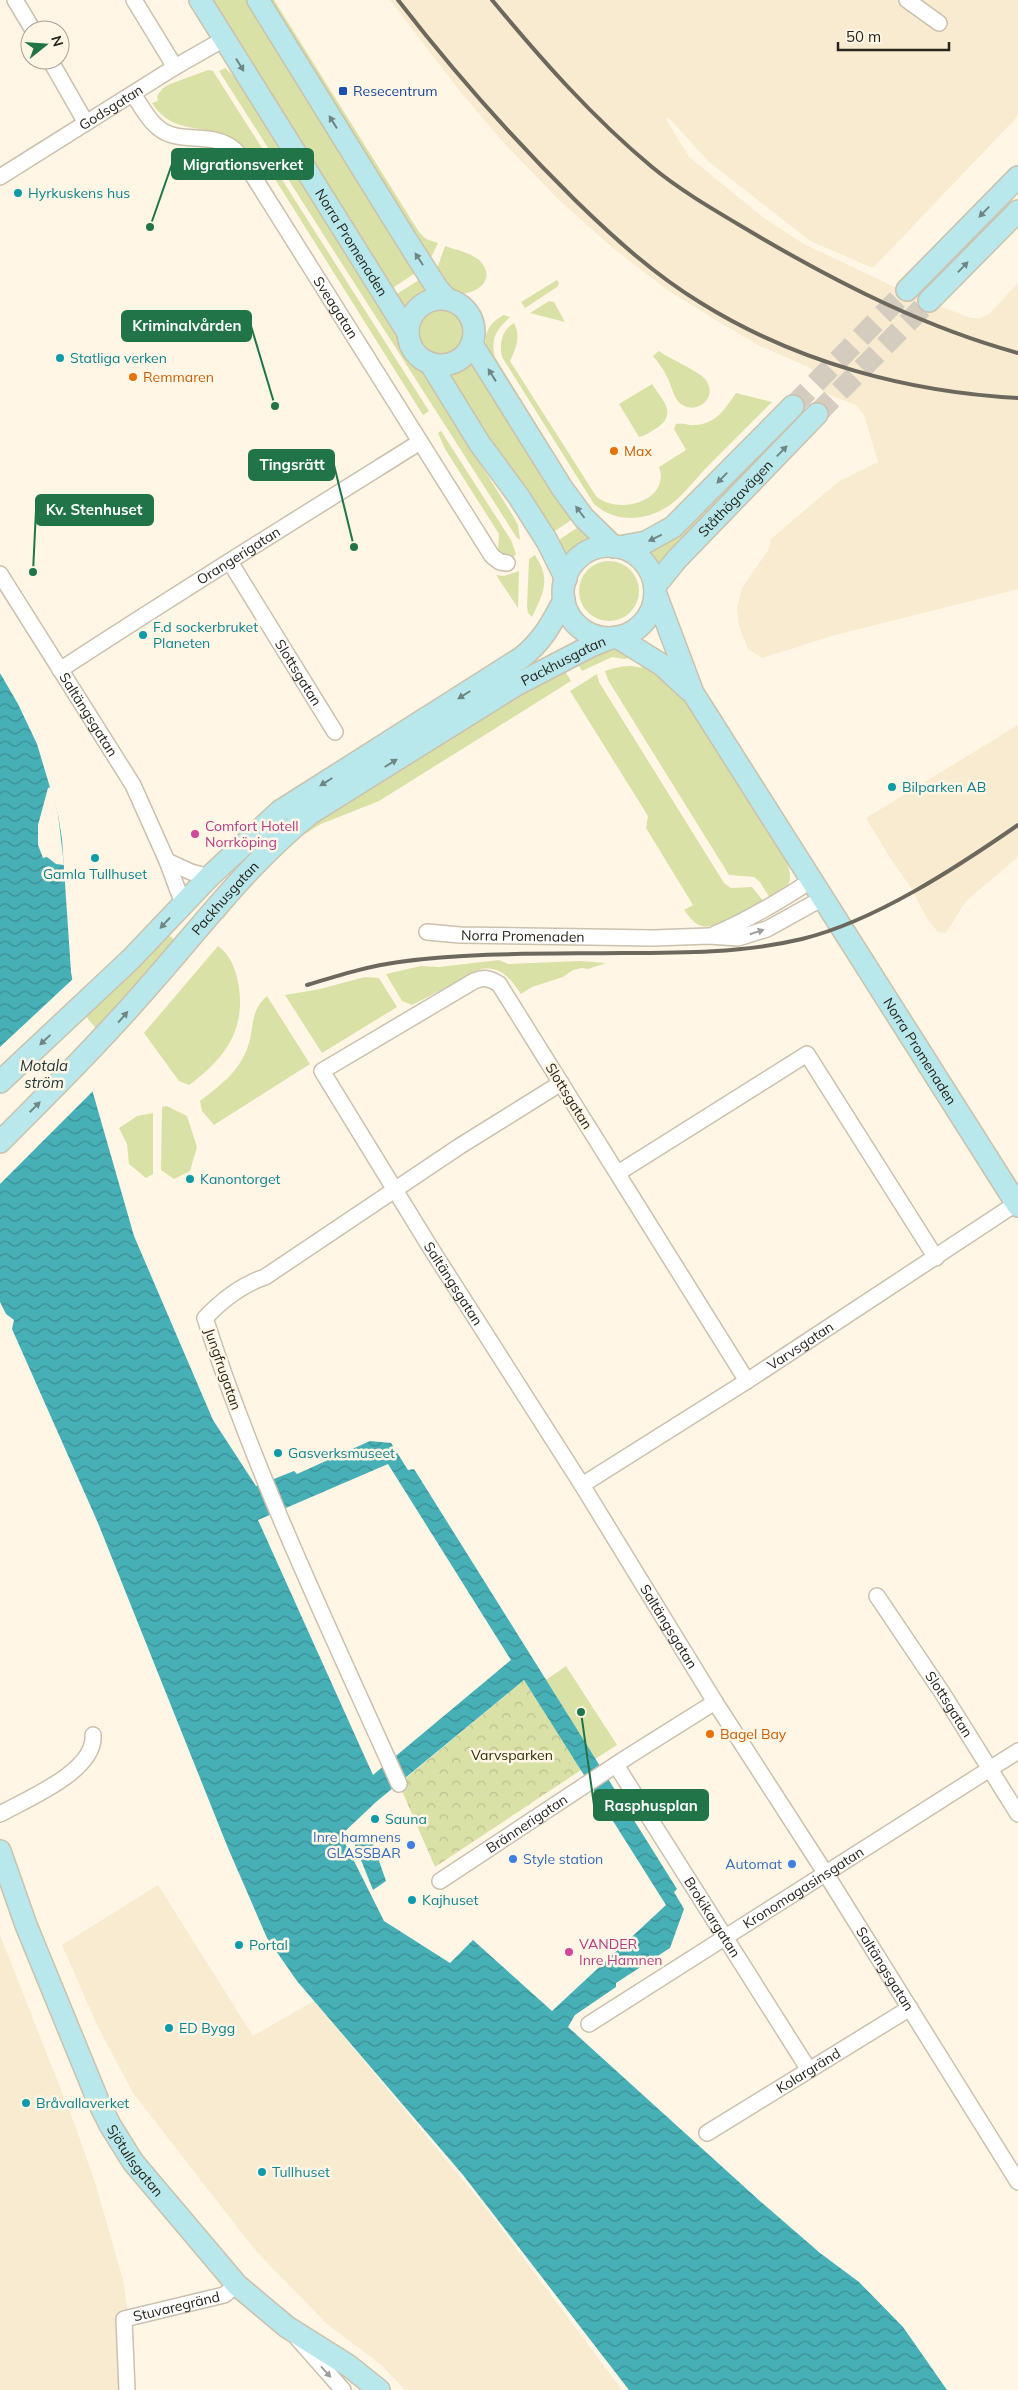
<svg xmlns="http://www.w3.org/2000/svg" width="1018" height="2390" viewBox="0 0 1018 2390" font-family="Mulish,sans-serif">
<defs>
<pattern id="park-crowns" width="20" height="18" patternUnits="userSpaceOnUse" patternTransform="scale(1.25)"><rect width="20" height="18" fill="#dae1a6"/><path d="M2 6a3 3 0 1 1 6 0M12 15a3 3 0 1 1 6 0" fill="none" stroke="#bbc18e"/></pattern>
<pattern id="water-waves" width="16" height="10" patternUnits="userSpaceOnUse" patternTransform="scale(1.25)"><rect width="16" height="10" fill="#47b0b7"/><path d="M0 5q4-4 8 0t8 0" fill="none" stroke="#3b8f94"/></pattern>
</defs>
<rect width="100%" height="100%" fill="#fff6e6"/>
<path fill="#f8ebcf" d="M390,0h628v116l-145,152 -63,-27 -102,-80 -40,-44 -2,2 23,38 75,61 40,26 114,54 53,20h10l8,-4 29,-31v306l-183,46 -73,23 -14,-9 -9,-23 -2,-18 5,-20 27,-39 2,-10 67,-57 40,-20 -14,-47 -8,-10 -34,-13 6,-12 -20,-13 -50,-22 -47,-28 -45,-28 -58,-45 -51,-46 -56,-58 -42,-50z
M1018,725v132l-52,44 -20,32 -8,-1 -10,-12 -18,-34 -18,-25 -26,-43z
M158,1885l95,151 61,-35 169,203 139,186h-217l-25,-26 -53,-40 -72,-74 -122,-157 -36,-68 -35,-80z
M0,1935l73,185 23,65 27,95 9,61 1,49h-133z"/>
<path fill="#dae1a6" d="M212,0h38l170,270 -29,19z
M261,0h13l145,232 7,7 12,4 -10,21z
M225,68l12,11 275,435 6,11 2,15 -3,-2 -298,-467z
M208,70l5,1 216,340 -6,4 -160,-255 -7,4c-5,-8 -10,-16 -17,-22 -28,-21 -64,-3 -87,-39l6,-2 -1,-5 6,-8 7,-4z
M445,246c11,4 28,7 36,16 16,18 -6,35 -26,31l-22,-22 5,-5z
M424,277l11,16 -14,2 -16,14 -10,-14z
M557,280l2,3 -2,4 -32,21 -4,-6z
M549,301l5,1 11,20 -35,-9z
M417 333a24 24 0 1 1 48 0a24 24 0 1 1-48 0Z
M504,315l6,2c-13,12 -20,21 -15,40l88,143 7,8 -5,3 -98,-156c-4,-18 -1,-31 17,-40z
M514,323c7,14 2,25 -4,38l86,135c22,20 75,5 63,-29l27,-17 -12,-21 2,-5c7,-2 12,2 19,1 21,-1 30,-16 41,-32l36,9c-21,21 -42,42 -63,63 -11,11 -22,26 -34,36 -24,20 -57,24 -81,3l-92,-147c-3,-13 0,-27 12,-34z
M659,351c11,8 38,19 46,28 16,20 -13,40 -28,21 -4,-6 -6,-15 -9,-21 -4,-9 -9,-16 -15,-23z
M472,361l105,155 -29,20 -103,-162 17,-4z
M652,384c10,16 26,29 5,44 -6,3 -11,8 -18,9l-20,-33z
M804,409l4,4 -151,156 -9,-17 29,-16z
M441,431l70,109 5,14 -4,4 -11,-3 -3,-5 1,-16 -54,-85 -7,-16z
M583,524l13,15 -23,12 -6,7 -13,-15z
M535,555c16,24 9,37 -3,62l-4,-4 -1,-6 2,-48z
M579 591a30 30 0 1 1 60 0a30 30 0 1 1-60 0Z
M519,571l-1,37 -22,-33 8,1z
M616,649l9,2 6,6 -6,2 -13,-2 -30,14 -7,-12 28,-9z
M646,661l37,37 12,16 90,143c9,22 7,31 -14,43l-11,-18 -6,-5 -25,-2 -121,-195 -3,-9c12,-4 24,-7 36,-3z
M562,666l9,15 -192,120 -58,23 -18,11 -54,50 -26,34h-5l43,-52 57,-49z
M597,674l2,8 125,201 7,5 21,-1 13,16c-14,7 -49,27 -63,23 -8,-2 -13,-10 -18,-16l9,-5 -47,-77 2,-12 -78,-125z
M167,934l8,6 -77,91 -14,-17z
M218,946c12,9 17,21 20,36 9,47 -13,77 -49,103l-10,-4 -35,-48z
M499,960l9,4 72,-3 26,2 -18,6 -6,-1 -9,2 -10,7 -31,10 -11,7c-10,-15 -20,-28 -39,-25l-70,36 -10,-4 -16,-27 35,-8 18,1z
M365,977l14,1 18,29 -75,46 -37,-58 35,-6z
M267,996l43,68 -96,61 -12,-14 -2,-10c20,-16 37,-27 47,-52 8,-20 2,-38 20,-53z
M167,1106l20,10 10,31 -7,24 -16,8 -13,-9 1,-63z
M153,1113v61l-7,4 -17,-14 -2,-20 -8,-16 18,-12z
M566,1666l51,79 -22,14 -49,-79z"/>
<path fill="url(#park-crowns)" d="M524,1680l57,90 -146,97 -36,-83z"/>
<path fill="url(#water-waves)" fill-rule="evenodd" d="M0,673l18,31 19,40 21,70 4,25 9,133 22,121 41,143 79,184 43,66 38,-15 3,3 73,-33 21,2 17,27 6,-1 263,420 -3,3 10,17 -14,39 -54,35v4l-41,28 -7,12 193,175 59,51 39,29 44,45 44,63h-318l-166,-215 -166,-194 -30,-43 -39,-90 -130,-325 -86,-194 2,-9 -8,-6 -6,-12zM388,1464l123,196 -138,115 -115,-255zM524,1680l142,225 -114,106 -79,-71 -23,23 -66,-42 -43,-86 35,-33z
M370,1835l16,46 -13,9 -20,-50z"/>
<path fill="#fff6e6" d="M51,787l7,27 6,51 -8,-1 -9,-7 -4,1 -5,-13v-20l10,-37z
M75,977l20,112 -95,95v-137z"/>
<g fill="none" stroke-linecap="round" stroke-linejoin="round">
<path stroke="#d4ccbe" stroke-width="21" stroke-dasharray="21 11" stroke-linecap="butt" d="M793,406l114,-116
M817,414l112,-113"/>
<g stroke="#cbc1ad" stroke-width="18">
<g id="street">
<path d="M15,0l18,30"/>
<path d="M134,0l41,67"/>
<path d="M907,0l32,23"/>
<path d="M50,60l36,63"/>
<path id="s1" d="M133,94c10,15 20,36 39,41 21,6 45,-1 63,15 8,8 14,19 20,29l237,377 8,6 7,1"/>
<path id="s2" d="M0,177l175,-110 49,-28"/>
<path id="s3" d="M230,562l105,170"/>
<path id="s4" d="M0,574l133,211 34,76 16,43"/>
<path id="s5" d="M60,670c119,-78 240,-153 360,-228"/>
<path d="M167,861l24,11 18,5"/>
<path id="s6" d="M427,932l33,3 193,3 56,-2 29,2 29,-9 56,-31"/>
<path d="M713,935c35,-15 67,-34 99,-55"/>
<path d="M618,1173l189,-119 129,204"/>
<path id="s7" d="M747,1381l-248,-397c-10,-6 -15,-7 -25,-3l-152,90 108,176 152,238 133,217 111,172 192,308"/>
<path id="s8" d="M582,1485l165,-104 270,-178"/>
<path id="s9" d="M877,1596l66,98 75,120"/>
<path id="s10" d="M616,1765l193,305"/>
<path d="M399,1784c-69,-154 -142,-305 -194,-466 17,-18 36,-33 60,-41l195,-131 101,-63"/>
<path d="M0,1814c27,-15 96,-43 93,-79"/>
<path id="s11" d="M440,1881l189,-125 86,-54"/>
<path id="s12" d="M589,2024l429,-273"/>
<path id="s13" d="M707,2133l203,-125"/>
<path d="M298,2339l45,51"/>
<path id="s14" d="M127,2390l-3,-71 100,-24 13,-10"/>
</g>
</g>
<g stroke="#cbc1ad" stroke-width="24">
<g id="secondary">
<path id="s15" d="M200,0l208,333"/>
<path d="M258,0l146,236 33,52 10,11"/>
<path d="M907,290l111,-113"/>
<circle cx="441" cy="332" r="33"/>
<path d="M929,301l89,-90"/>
<path d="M472,344l90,144 22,30 30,29"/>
<path d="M430,363l50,81 39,53 28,44 19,38"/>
<circle cx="609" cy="592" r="46"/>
<path d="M619,547l27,-5 27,-15 120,-121"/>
<path id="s16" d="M655,586l22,-27 140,-145"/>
<path id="s17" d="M655,592l38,101 325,513"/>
<path d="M617,637l45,28 27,25"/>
<path d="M0,1082l131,-123 78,-82 71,-66 241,-153c21,-16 31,-35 43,-58"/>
<path id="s18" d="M0,1142c53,-53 106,-106 155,-163 50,-57 96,-118 156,-166l205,-128 75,-39 20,-8"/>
<path id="s19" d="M0,1851l26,74 73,178 11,22 23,37 104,123 50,42 62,39 30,24"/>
</g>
</g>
<use href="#street" stroke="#fff" stroke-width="15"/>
<use href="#secondary" stroke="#b8e8ec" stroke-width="21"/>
<path stroke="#6d685e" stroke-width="4" d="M398,0c55,71 114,138 178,201 39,38 79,74 125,102 95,59 206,89 317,95
M492,0c49,59 101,118 160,167 34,28 73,49 111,72 81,47 164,89 255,114
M307,985c30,-9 61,-19 92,-23 73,-10 149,-8 222,-9 61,0 122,0 181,-14 73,-18 154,-71 216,-114"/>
</g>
<defs><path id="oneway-solid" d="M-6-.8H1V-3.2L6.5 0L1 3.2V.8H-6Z" transform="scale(1.25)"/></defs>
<g fill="#708684">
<use href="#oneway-solid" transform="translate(240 65) rotate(58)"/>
<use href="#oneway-solid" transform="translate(333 122) rotate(-122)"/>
<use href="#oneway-solid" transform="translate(984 212) rotate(134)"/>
<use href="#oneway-solid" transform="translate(419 259) rotate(-123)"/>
<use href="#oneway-solid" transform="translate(963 267) rotate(-46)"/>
<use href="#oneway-solid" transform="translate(492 375) rotate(-122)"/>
<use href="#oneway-solid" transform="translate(782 451) rotate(-46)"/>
<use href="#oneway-solid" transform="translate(722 478) rotate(134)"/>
<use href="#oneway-solid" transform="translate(580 512) rotate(-127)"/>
<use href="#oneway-solid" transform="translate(655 538) rotate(154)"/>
<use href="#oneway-solid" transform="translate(464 695) rotate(148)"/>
<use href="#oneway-solid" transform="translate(391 763) rotate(-32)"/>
<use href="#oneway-solid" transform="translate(326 782) rotate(148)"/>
<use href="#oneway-solid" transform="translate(165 923) rotate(133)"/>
<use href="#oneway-solid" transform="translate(123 1017) rotate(-49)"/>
<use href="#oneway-solid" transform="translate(45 1040) rotate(137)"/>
<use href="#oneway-solid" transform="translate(35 1107) rotate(-45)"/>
</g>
<g fill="#9e9d99">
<use href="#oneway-solid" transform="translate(757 932) rotate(-18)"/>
<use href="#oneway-solid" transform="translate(326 2372) rotate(48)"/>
</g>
<rect fill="#1a4fb4" stroke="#fff6e6" stroke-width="2" x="338" y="86" width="10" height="10" rx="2.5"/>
<g fill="#0f9aa8" stroke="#fff6e6" stroke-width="2">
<circle cx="18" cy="193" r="5"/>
<circle cx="60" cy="358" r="5"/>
<circle cx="143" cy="635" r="5"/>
<circle cx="892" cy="787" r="5"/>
<circle cx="95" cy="858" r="5"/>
<circle cx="190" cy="1179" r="5"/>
<circle cx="278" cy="1453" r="5"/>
<circle cx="375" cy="1819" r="5"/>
<circle cx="412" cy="1900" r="5"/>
<circle cx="239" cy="1945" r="5"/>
<circle cx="169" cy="2028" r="5"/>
<circle cx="26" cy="2103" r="5"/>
<circle cx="262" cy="2172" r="5"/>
</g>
<g fill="#e8710a" stroke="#fff6e6" stroke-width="2">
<circle cx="133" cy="377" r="5"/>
<circle cx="614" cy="451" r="5"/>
<circle cx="710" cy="1734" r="5"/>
</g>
<g fill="#d1479c" stroke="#fff6e6" stroke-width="2">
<circle cx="195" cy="834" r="5"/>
<circle cx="569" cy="1952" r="5"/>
</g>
<g fill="#3f7fe0" stroke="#fff6e6" stroke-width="2">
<circle cx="411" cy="1845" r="5"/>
<circle cx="513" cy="1859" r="5"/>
<circle cx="792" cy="1864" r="5"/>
</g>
<g text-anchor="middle" stroke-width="5" stroke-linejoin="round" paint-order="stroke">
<g font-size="14" fill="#164399" stroke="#fff6e6" text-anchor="start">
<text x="353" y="96">Resecentrum</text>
</g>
<g font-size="14" fill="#28251d" stroke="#fff6e6">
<text dy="5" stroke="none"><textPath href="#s2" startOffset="131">Godsgatan</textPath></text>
<text dy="5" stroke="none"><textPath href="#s15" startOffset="286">Norra Promenaden</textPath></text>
<text dy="5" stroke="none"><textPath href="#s1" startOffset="311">Sveagatan</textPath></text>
<text dy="5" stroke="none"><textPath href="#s16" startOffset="119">Ståthögavägen</textPath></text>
<text dy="5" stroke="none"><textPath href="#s5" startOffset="212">Orangerigatan</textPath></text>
<text dy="5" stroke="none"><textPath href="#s18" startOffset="748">Packhusgatan</textPath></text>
<text dy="5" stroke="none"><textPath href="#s3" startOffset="130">Slottsgatan</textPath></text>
<text dy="5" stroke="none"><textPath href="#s4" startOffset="166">Saltängsgatan</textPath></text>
<text dy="5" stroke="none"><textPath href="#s18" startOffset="332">Packhusgatan</textPath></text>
<text dy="5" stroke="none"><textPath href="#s6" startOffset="96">Norra Promenaden</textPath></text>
<text dy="5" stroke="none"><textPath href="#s17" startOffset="532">Norra Promenaden</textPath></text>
<text transform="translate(569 1096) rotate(58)" y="5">Slottsgatan</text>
<text dy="5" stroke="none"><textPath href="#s7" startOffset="921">Saltängsgatan</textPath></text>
<text dy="5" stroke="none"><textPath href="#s8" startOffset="259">Varvsgatan</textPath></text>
<text transform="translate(223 1369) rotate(71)" y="5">Jungfrugatan</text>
<text dy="5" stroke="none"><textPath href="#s7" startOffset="1326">Saltängsgatan</textPath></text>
<text dy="5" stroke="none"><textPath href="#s9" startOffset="130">Slottsgatan</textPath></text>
<text dy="5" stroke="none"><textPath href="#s11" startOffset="104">Brännerigatan</textPath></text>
<text dy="5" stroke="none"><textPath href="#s12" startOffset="254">Kronomagasinsgatan</textPath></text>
<text dy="5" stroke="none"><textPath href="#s10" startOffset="180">Brokikargatan</textPath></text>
<text dy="5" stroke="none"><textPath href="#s7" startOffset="1731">Saltängsgatan</textPath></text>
<text dy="5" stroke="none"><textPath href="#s13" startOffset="119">Kolargränd</textPath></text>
<text dy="5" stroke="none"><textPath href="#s19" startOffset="339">Sjötullsgatan</textPath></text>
<text dy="5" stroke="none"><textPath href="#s14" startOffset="125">Stuvaregränd</textPath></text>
</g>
<g font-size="14" fill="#0d838f" stroke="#fff6e6" text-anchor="start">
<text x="28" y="198">Hyrkuskens hus</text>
<text x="70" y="363">Statliga verken</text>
<text x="153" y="632">F.d sockerbruket<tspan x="153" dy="16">Planeten</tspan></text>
<text x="902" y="792">Bilparken AB</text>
<text x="95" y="879" text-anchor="middle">Gamla Tullhuset</text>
<text x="200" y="1184">Kanontorget</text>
<text x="288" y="1458">Gasverksmuseet</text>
<text x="385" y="1824">Sauna</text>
<text x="422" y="1905">Kajhuset</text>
<text x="249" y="1950">Portal</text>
<text x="179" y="2033">ED Bygg</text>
<text x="36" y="2108">Bråvallaverket</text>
<text x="272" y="2177">Tullhuset</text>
</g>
<g font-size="14" fill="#c56008" stroke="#fff6e6" text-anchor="start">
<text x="143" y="382">Remmaren</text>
<text x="624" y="456">Max</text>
<text x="720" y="1739">Bagel Bay</text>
</g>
<g font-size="14" fill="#b23c85" stroke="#fff6e6" text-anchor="start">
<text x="205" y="831">Comfort Hotell<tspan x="205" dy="16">Norrköping</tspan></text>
<text x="579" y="1949">VANDER<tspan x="579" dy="16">Inre Hamnen</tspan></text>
</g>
<g font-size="14" fill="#2c2f05" stroke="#fff6e6">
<text x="512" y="1760">Varvsparken</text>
</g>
<g font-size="14" fill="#366cbe" stroke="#fff6e6" text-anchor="end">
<text x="401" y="1842">Inre hamnens<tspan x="401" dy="16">GLASSBAR</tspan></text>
<text x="523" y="1864" text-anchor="start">Style station</text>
<text x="782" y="1869">Automat</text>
</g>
<g font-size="15" font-style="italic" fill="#21393b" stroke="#fff6e6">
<text x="44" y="1071">Motala<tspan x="44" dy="17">ström</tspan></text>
</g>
</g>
<path fill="none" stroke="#217447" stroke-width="2" d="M150 227L172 164M275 406L251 326M354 547L334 465M33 572L36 510M581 1712L594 1805"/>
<g fill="#217447" stroke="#fff6e6" stroke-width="2">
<circle cx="150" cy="227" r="5"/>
<circle cx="275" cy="406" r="5"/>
<circle cx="354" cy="547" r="5"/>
<circle cx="33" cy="572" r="5"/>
<circle cx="581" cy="1712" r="5"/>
</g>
<g fill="#217447" stroke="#217447" stroke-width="2">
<rect x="172" y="149" width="141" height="30" rx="5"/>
<rect x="122" y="311" width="129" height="30" rx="5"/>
<rect x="249" y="450" width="85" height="30" rx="5"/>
<rect x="36" y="495" width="117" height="30" rx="5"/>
<rect x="594" y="1790" width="114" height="30" rx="5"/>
</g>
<g font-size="15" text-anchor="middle" font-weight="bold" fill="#fff">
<text x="243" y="170">Migrationsverket</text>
<text x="187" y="331">Kriminalvården</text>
<text x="292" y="470">Tingsrätt</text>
<text x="94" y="515">Kv. Stenhuset</text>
<text x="651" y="1811">Rasphusplan</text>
</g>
<g transform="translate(45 45) rotate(73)"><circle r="24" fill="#fff6e6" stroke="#a9a296"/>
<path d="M0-4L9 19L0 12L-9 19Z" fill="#217447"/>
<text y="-8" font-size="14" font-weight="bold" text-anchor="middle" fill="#28251d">N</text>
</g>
<path d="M838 42v8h111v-8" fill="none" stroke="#28251d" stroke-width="2.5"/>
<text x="846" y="42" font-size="15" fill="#28251d" stroke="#fff6e6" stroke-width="4" paint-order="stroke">50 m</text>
</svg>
